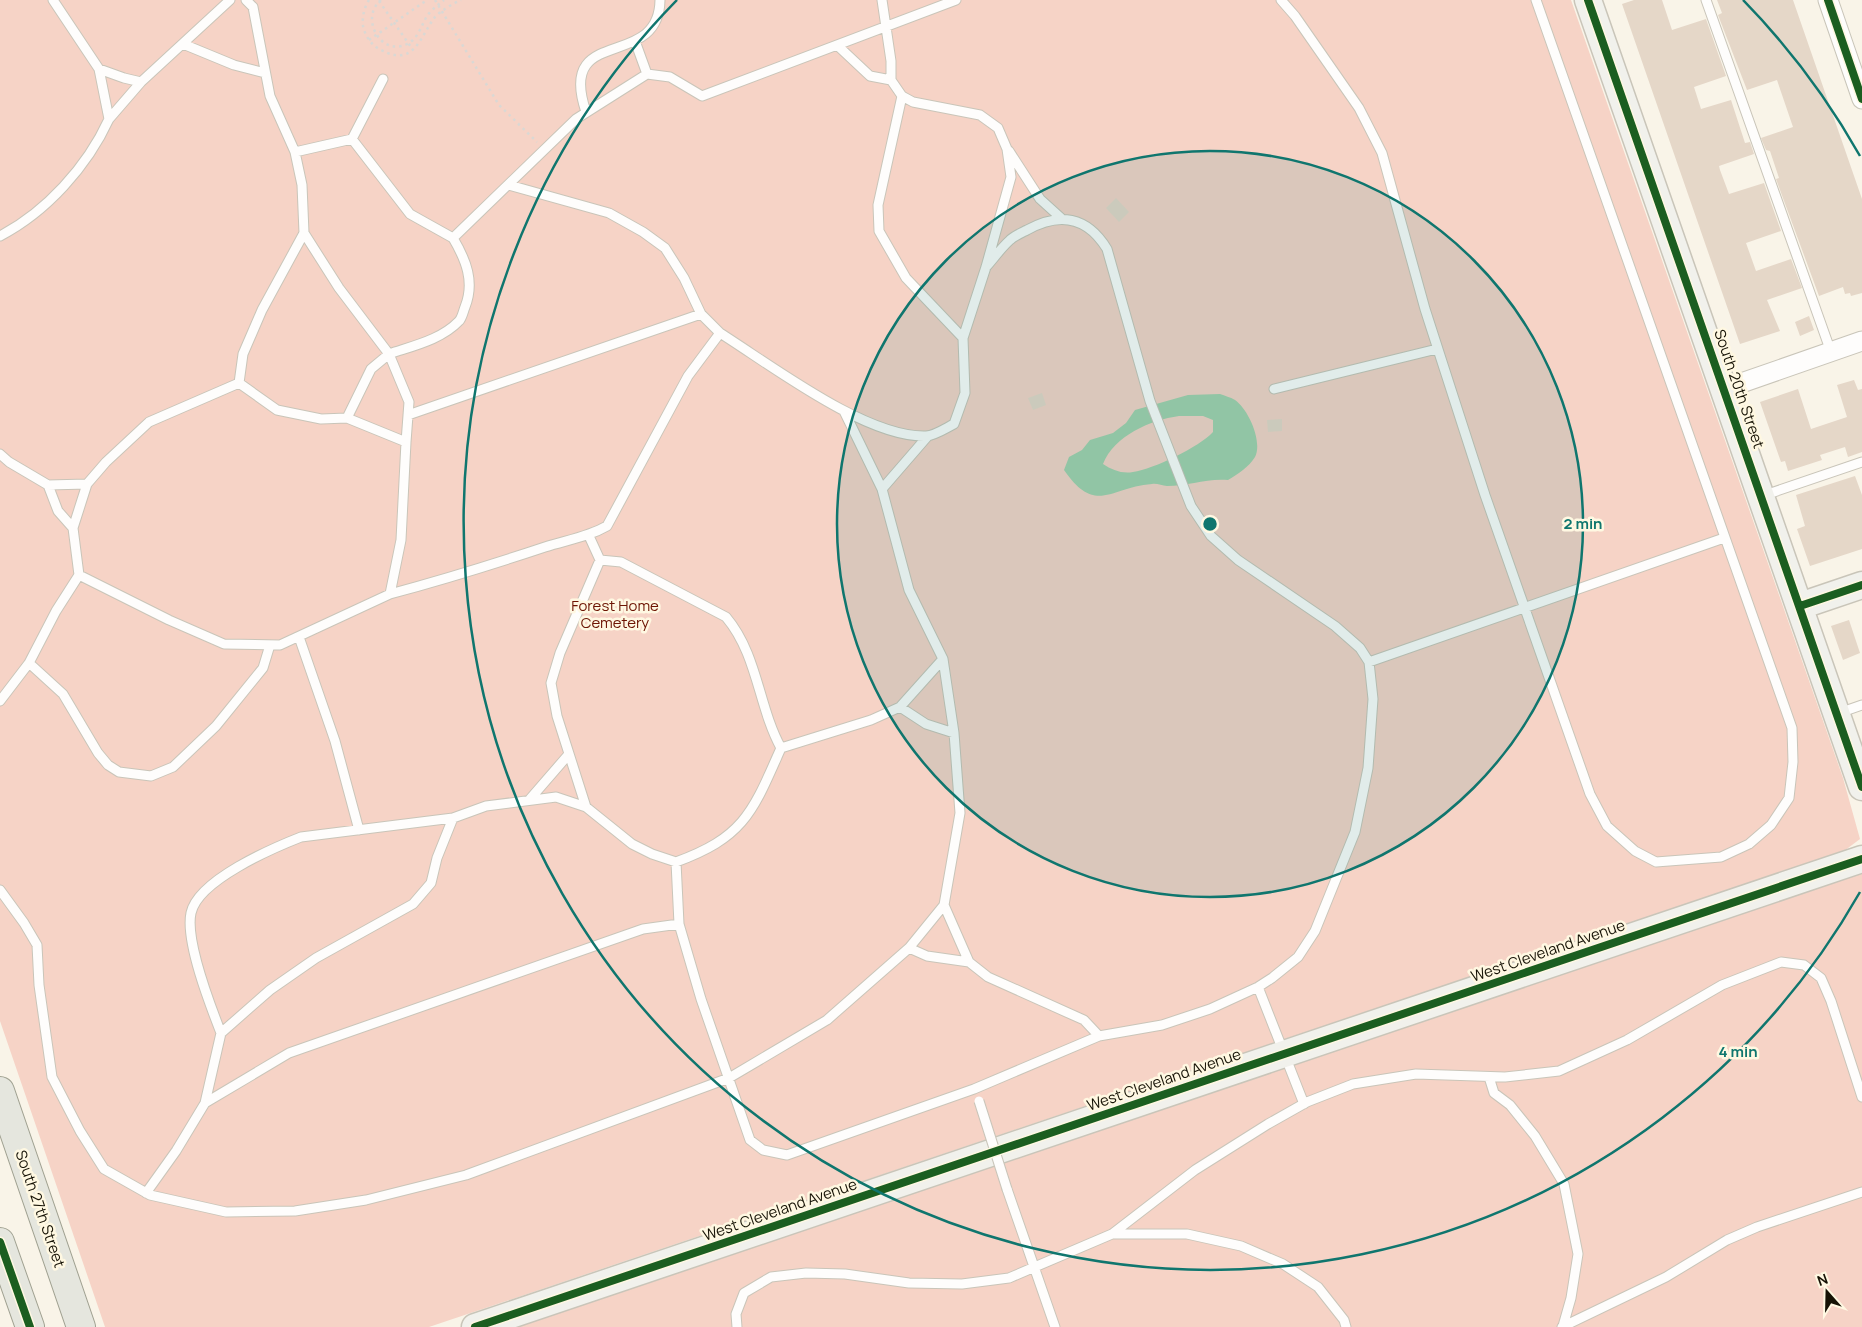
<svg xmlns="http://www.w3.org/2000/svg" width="1862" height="1327" viewBox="0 0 1862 1327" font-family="Manrope,sans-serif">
<rect width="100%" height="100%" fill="#f9f4e8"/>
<path fill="#f6d3c6" d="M0,0h1571l272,778 17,61 -16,12 -1415,476h-324l-105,-306z
M1862,874v453h-1351l1343,-452z"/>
<path fill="#a3d1ad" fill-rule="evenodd" d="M1220,394c5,2 10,3 15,6 13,9 28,41 20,57 -6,10 -17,17 -27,23 -21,-2 -40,6 -61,6 -5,0 -10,-3 -15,-2 -42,3 -56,32 -88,-14l5,-13 13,-7 8,-10 23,-7 13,-10 9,-13 53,-15zM1179,416h24l10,4v12c-14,15 -59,37 -80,40 -11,2 -21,-2 -30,-8 11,-28 47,-44 76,-48z"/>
<path fill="#e5d7c8" d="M1634,0h28l10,30 34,-11 20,57 -32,11 7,22 30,-9 14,43 5,-1 4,12 -35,12 1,4 9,24 35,-11 17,48 -35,12 10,28 35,-12 11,29 -35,12 13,31 -40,13 -118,-340z
M1717,0h76l69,199v94l-11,3 -1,-3 -5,1 -2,-7 -24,9 -43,-117 3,-1 -9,-27 -4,-1 -5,-12 32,-11 -13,-38 -3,-9 -30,10 -29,-75 4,-2z
M1116,198l13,14 -10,10 -13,-14z
M1809,316l5,14 -14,6 -5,-14z
M1854,380l4,10 4,-1v63l-14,5 -3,-10 -25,8 2,5 -34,11 -3,-10 -4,1 -21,-60 38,-13 13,40 36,-12 -10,-32z
M1042,393l4,12 -13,5 -5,-12z
M1282,419v12l-14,1 -1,-12z
M1855,476l7,19v54l-52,17 -13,-37 8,-3 -9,-31z
M1849,620l11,33 -17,7 -12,-34z"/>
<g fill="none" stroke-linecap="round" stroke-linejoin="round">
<g stroke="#c9c5b9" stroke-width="11">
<path id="lane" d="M53,0l46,69 10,50 32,-37 89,-82
M246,0l7,7 17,89 25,56 57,-13 58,75 43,24 123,-119 71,-45 23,3 32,19 254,-96
M1281,0l14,16 64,92 23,45 43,156 60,186 105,299 17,32 28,25 21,11 65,-5 28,-13 22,-19 18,-27 4,-36 -1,-34 -256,-728
M1706,0l125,352
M635,41l12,33
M183,44l51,21 31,8
M838,46l32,30 21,4
M99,69l25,9 17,4
M902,96l11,6 67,13 18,13 9,21 4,28 -25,90 -23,71
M586,112c-30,-89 73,-40 74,-112
M352,139l31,-60
M1009,151l31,48 21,19
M304,233l35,55 50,66c23,-8 52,-14 70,-33 3,-3 4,-9 6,-14 10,-25 1,-47 -12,-69
M0,236c46,-24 87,-69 109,-117
M986,267c8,-9 15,-19 24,-27 4,-4 11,-7 17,-10 32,-18 60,-14 80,19l43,152 41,105 20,30 27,24 97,66 25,22 9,14 4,37 -5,69 -13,64 -40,99 -17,26 -26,21 -14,9 -48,22 -48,16 -63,11
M720,333c51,32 146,105 206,103 8,0 20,-8 28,-12l11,-31 -2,-55 -57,-60 -27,-47 -1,-26 24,-109 -11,-16v-19l-9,-61
M239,383l38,27 44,9 26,-1 24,-49 18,-15 20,48 -3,40
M1274,389l163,-40
M844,411l38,78
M408,415l293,-101
M0,454l9,8 39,23 39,-1 19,-22 43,-40 90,-39 4,-29 19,-44 42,-77 -2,-48 -7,-33
M87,484l-14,44 6,47 90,45 55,24 56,1 110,-51 11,-54 5,-98 -59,-24
M48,485l10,26 15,17
M1762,496l100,-34
M589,536l11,24 21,2 105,55c32,38 32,89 55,131
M600,560l-40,93 -9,30 6,33 29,91 46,37 20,10 24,8
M79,575l-23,36 -27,52 34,31 35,59 10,12 11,7 32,4 22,-9 43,-41 47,-58 7,-23
M390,594c52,-14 104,-30 155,-47 22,-7 43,-10 62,-21l81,-150 32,-43 -19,-19 -17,-36 -19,-30 -22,-16 -34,-19 -100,-28
M299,637l36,104 24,89
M1369,662l355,-124
M0,701l29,-38
M900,707l43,-48
M1839,713l23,-8
M530,799l39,-45
M0,890l24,33 13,22 2,40 13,92 28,54 24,38 46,26 76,17 69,-1 71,-11 100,-25 263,-97 98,-58 82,-72 35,-43 16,-92 -6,-80 -11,-74 -34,-69 -27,-101 45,-52
M944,905l25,57 19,15 96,43 15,16 -125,53 -187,66 -24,-5 -13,-10 -49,-141 -22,-75 -3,-62c69,-25 77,-51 105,-114l90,-28 29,-13 26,17 28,9
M909,948l18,8 42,6
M1258,987l46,117
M221,1033c-11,-28 -36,-92 -30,-120 7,-33 82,-65 110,-76l152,-19
M1489,1077l5,16 16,12 25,31 29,48 14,70 -7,44 -8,28
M205,1103l16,-70 49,-43 46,-32 97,-54 18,-21 6,-25 16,-40 33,-12 70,-9 30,10
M1007,1189l48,138
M146,1193l30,-42 29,-48 84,-50 354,-124 36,-5
M1112,1234h75l54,12 42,18 35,23 26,33 2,7
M737,1327l-1,-13 8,-21 27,-16 35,-4 39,1 64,9 53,1 47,-6 103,-44 83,-64 73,-46 39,-22 46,-18 63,-10 89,3 54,-6 68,-31 95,-55 59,-23 23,3 17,13 10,23 31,96
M1562,1327l104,-50 61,-37 30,-13 105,-35"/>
</g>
<g stroke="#c9c5b9" stroke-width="21">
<path id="street" d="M1828,0l34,99
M1724,389l138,-48"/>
</g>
<g stroke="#c9c5b9" stroke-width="29">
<path id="secondary" d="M1588,0l274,787
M1800,606l62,-21
M475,1327l1387,-468"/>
</g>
<g stroke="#a0a191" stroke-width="30">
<path id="primary" d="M0,1091l81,236
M0,1242l30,85"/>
</g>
<path stroke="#dad8d4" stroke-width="2.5" stroke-dasharray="2.5 4" stroke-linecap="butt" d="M369,0c-5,8 -7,17 -6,26 2,10 9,20 18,24 34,18 39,-14 54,-33 7,-7 17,-13 26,-17
M381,0c-22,18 0,57 26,44 11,-5 14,-18 20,-28 4,-6 11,-11 17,-16
M435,0l64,105 38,37
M379,1l34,49
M369,40l58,-40"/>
<use href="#lane" stroke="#fefdfc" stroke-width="9"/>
<use href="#street" stroke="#fefdfc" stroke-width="19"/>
<use href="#secondary" stroke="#f1f1ec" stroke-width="26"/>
<use href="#primary" stroke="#e5e6de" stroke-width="28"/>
<g stroke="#c9c5b9" stroke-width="11" stroke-linecap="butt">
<path id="lane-bridge" d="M979,1101l28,88"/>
</g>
<use href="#lane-bridge" stroke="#fefdfc" stroke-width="9"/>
<g stroke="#fff8e2" stroke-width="11">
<path id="cycleway" d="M1588,0l274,787
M1828,0l34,99
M1800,606l62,-21
M0,1242l30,85
M475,1327l1387,-468"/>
</g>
<use href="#cycleway" stroke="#1b5e20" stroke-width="8"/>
</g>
<circle cx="1210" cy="524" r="373" fill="#0f766e" fill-opacity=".12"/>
<g fill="none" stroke="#0f766e" stroke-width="2.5">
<circle cx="1210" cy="524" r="373"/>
<path d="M1860 892A747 747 0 1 1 677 0M1743 0A747 747 0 0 1 1860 156"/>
</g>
<g text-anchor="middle" stroke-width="5" stroke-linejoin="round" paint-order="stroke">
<g font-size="15" fill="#161205" stroke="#fff8e2">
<text transform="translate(1739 389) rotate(71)" y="5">South 20th Street</text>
<text transform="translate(1548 951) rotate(-19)" y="5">West Cleveland Avenue</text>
<text transform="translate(1164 1080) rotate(-19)" y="5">West Cleveland Avenue</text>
<text transform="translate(40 1209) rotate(71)" y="5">South 27th Street</text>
<text transform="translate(780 1210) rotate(-19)" y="5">West Cleveland Avenue</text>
</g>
<g font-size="15" fill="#6d1403" stroke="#fff8e2">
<text x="615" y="611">Forest Home<tspan x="615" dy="17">Cemetery</tspan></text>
</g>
</g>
<circle cx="1210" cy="524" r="8" fill="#0f766e" stroke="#fff8e2" stroke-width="2.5"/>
<g font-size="15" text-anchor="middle" font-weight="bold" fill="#0f766e" stroke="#fff8e2" stroke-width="5" stroke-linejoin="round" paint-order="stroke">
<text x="1583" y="529">2 min</text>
<text x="1738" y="1057">4 min</text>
</g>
<g transform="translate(1827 1292) rotate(340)" stroke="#fff8e2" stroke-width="4" paint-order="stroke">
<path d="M0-4L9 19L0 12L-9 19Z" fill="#161205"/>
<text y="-8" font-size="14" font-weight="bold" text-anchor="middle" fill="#161205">N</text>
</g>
</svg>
